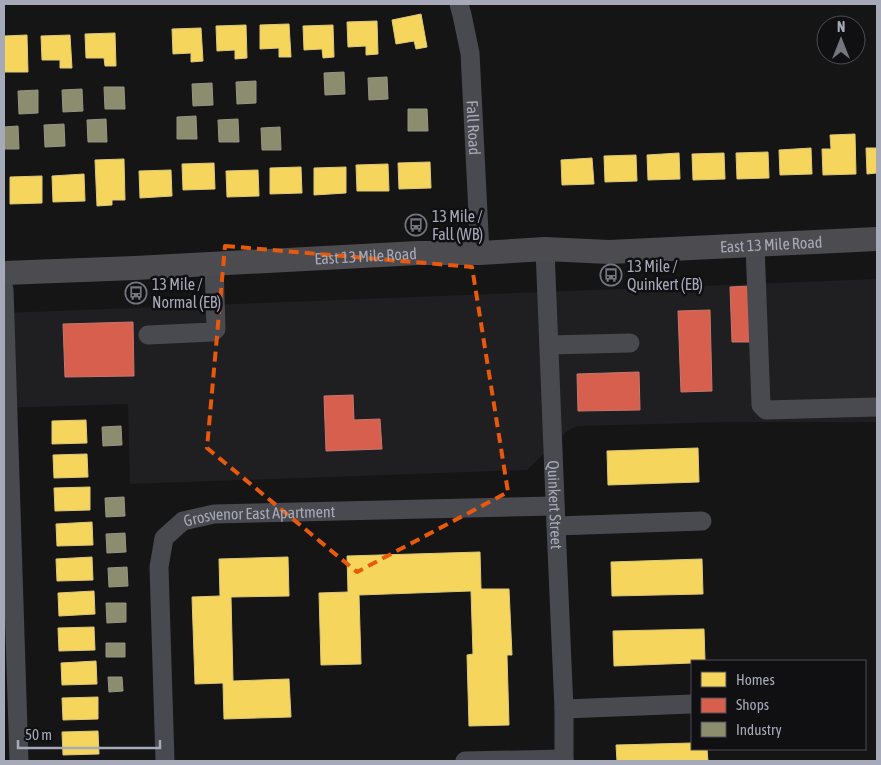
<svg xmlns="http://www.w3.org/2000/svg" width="881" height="765" viewBox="0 0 881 765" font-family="'Asap Condensed',sans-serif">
<rect width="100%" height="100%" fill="#151516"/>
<path fill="#1f1f22" d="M877,279v143h-146l-153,4 -11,5 -40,39 -397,14 -2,-80 -124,4v-95z"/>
<path fill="#f6d55c" stroke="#dec878" d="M421,14l6,33 -11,2 -2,-8 -18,3 -4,-24z
M377,21l1,33 -12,1v-9l-18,1 -1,-25z
M289,24l2,33h-12v-9l-19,1v-24z
M246,25l1,33 -12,1v-9l-18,1 -1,-25z
M333,25l1,32 -11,1 -1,-9 -18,1 -1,-24z
M201,28l2,33 -12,1v-9l-18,1 -1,-25z
M115,33l1,33h-11l-1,-8h-18l-1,-24z
M27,35l1,37h-24v-36z
M70,35l2,33h-12v-8h-18l-1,-24z
M855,134l1,40 -33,1 -1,-26h9l-1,-14z
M811,148l1,26 -32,1 -1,-25z
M866,148h11v25l-10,1z
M768,152l1,26 -32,1 -1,-26z
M679,153l1,26 -32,1 -1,-25z
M724,153l1,26 -32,1 -1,-26z
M636,155l1,26 -32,1 -1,-26z
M592,158l2,26 -32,1 -1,-25z
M124,159l1,41h-13v5l-15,1 -2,-46z
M430,162l1,26 -32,1 -1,-26z
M214,163l1,26 -32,1 -1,-26z
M388,164l1,27h-32l-1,-26z
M301,167l1,26 -32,1v-26z
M346,167v26l-32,2v-27z
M171,170l1,26 -32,2 -1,-27z
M258,170l1,26 -32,1 -1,-26z
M84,174l1,27 -32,1 -1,-26z
M42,176v27l-32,1v-27z
M86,420l1,23 -35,1v-23z
M698,448l1,34 -91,3 -1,-34z
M87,454l1,23 -34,1 -1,-23z
M90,487v23l-35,1 -1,-23z
M92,522l1,23 -36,1 -1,-22z
M480,552l1,37h28l3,66h-5l2,70 -40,1 -2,-71 6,-1 -2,-63 -112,4 2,69 -40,1 -2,-72 29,-1 -1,-36z
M92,557l1,23 -36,1 -1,-22z
M288,557l1,39 -58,1 2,84 56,-2 2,38 -67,2 -1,-36 -28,1 -3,-87 28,-1 -1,-37z
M702,559l1,35 -91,2 -1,-34z
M94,591l1,23 -36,2 -1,-23z
M94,627l1,23 -36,1 -1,-23z
M704,629l1,32h-13v2l-78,3 -1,-35z
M96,661l1,23 -35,1 -1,-22z
M98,697v22l-35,1 -1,-22z
M98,731l1,23 -36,1 -1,-23z
M692,743v6h15l1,12h-91l-1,-16z"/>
<path fill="#d6604d" stroke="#c7766d" d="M749,286l2,56h-19l-2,-55z
M710,310l2,81 -31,1 -3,-81z
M133,322l1,54 -69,1 -2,-53z
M639,372l1,38 -62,1 -1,-37z
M353,395l1,25 26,-1 2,30 -56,2 -2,-55z"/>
<path fill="#8c8c6e" stroke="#949584" d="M344,72l1,22 -20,1 -1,-22z
M387,77l1,22 -19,1 -1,-22z
M256,81v22l-19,1 -1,-22z
M212,83l1,22 -20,1 -1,-22z
M104,87h20l1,22h-20z
M82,89l1,22 -20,1 -1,-22z
M38,90v23l-19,1 -1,-23z
M408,109h19l1,22h-20z
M196,116l1,23h-20v-22z
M106,119l1,23h-19l-1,-22z
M238,119l1,23h-20l-1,-22z
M64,124l1,22 -20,1 -1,-22z
M18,126l1,23h-15v-22z
M280,127l1,23h-19l-1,-22z
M121,426l1,19 -19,1 -1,-19z
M124,497l1,19 -19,1 -1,-19z
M125,533l1,19 -19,1 -1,-19z
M127,567l1,19 -19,1 -1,-19z
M106,603h20v19l-19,1z
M106,643h19v14h-19z
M108,677h14l1,14 -14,1z"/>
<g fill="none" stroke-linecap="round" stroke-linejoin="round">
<g stroke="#494a4f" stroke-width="19">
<path id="s1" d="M459,4l3,11 8,38 10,200"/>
<path d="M755,245l6,160 5,5 111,-3"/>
<path id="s2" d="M545,249l11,277 8,183v52"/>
<path d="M4,289l15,472"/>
<path d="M148,335l65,-3 3,-3 -2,-65"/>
<path d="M549,345l81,-2"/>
<path d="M556,526l146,-5"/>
<path d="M564,709l128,-5"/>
<path id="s3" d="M165,761l-6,-194 5,-29 19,-17 31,-7 341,-8"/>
<path d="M465,761l99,-2"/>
</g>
<path stroke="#4c4c50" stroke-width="24" id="s4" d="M4,273l131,-5 283,-15h62l65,-4 64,3 268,-13"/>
</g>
<path fill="none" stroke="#e8590c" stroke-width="4" stroke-dasharray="10 6" stroke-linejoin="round" d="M225,246l247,21 36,225 -151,80 -150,-124z"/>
<defs>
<g id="bus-ring" transform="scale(1.125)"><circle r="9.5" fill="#100f12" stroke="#73757f" stroke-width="1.5"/><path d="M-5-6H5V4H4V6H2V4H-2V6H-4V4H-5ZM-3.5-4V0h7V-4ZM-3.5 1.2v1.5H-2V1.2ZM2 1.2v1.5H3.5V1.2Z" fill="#73757f"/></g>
</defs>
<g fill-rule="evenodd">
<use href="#bus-ring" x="416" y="225"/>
<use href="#bus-ring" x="611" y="275"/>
<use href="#bus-ring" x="136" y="293"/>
</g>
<g text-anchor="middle" stroke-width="5" stroke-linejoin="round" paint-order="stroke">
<g font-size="16" fill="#a5a9b8" stroke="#100f12">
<text dy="6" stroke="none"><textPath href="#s1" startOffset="125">Fall Road</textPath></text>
<text dy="6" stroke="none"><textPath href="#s4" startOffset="768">East 13 Mile Road</textPath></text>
<text dy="6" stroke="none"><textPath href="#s4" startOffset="362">East 13 Mile Road</textPath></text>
<text dy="6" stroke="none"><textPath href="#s2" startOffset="256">Quinkert Street</textPath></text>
<text dy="6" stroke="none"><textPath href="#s3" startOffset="326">Grosvenor East Apartment</textPath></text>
</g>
<g font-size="16" fill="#a5a9b8" stroke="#100f12" text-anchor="start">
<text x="432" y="222">13 Mile /<tspan x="432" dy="18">Fall (WB)</tspan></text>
<text x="627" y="272">13 Mile /<tspan x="627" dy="18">Quinkert (EB)</tspan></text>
<text x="152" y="290">13 Mile /<tspan x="152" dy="18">Normal (EB)</tspan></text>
</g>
</g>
<rect width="881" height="765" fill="none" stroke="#a5a9b8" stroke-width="10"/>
<rect x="691" y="660" width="175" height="90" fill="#100f12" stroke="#4c4d54"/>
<rect x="701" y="672" width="25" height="15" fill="#f6d55c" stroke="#4c4d54"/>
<text x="736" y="685" font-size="15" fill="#a5a9b8">Homes</text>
<rect x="701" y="698" width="25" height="15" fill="#d6604d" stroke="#4c4d54"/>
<text x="736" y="710" font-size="15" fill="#a5a9b8">Shops</text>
<rect x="701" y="722" width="25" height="15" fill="#8c8c6e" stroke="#4c4d54"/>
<text x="736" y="735" font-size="15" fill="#a5a9b8">Industry</text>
<g transform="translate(841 40)"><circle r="24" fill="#100f12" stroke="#4c4d54"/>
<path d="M0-4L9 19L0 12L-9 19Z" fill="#73757f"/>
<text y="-8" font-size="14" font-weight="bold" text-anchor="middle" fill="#a5a9b8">N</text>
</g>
<path d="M18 740v8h142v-8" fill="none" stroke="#a5a9b8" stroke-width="2.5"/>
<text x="25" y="740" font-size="15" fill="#a5a9b8" stroke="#100f12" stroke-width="4" paint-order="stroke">50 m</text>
</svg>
